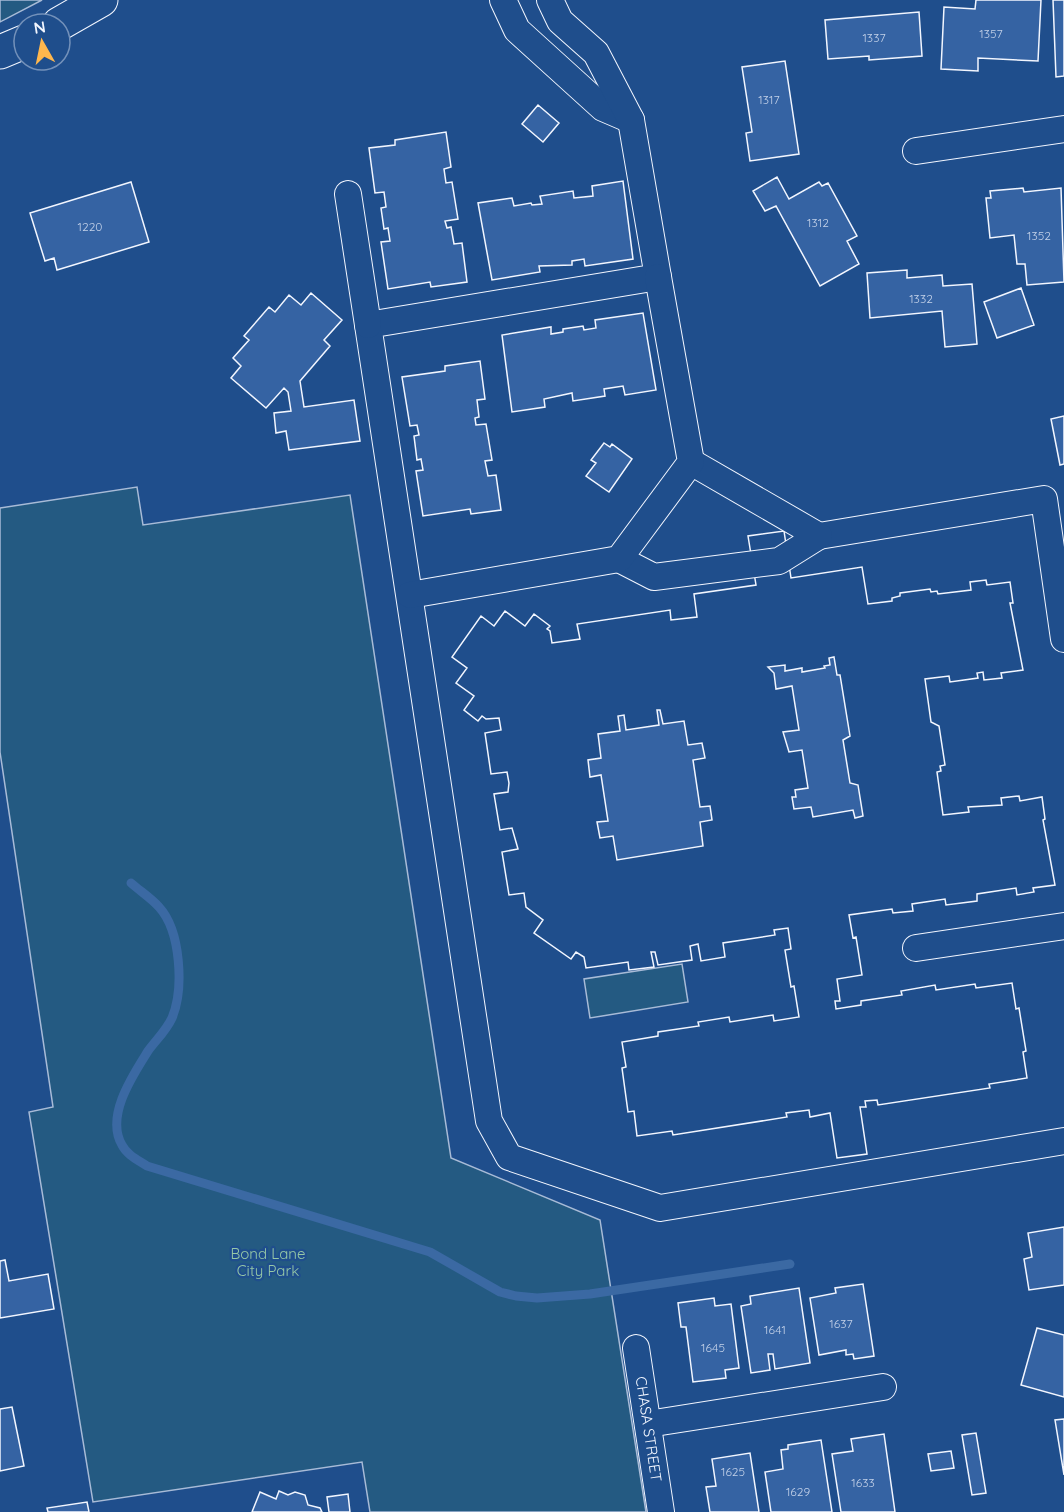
<svg xmlns="http://www.w3.org/2000/svg" width="1064" height="1512" viewBox="0 0 1064 1512" font-family="Quicksand,sans-serif">
<rect width="100%" height="100%" fill="#1f4e8c"/>
<path fill="#245a82" stroke="#a8bbd7" stroke-width="1.5" d="M0,0h42l-42,22z
M137,487l6,38 207,-30 101,663 149,62 46,292h-276l-8,-50 -269,40 -64,-390 24,-5 -53,-355v-244z
M682,964l6,38 -98,16 -6,-39z"/>
<g fill="none" stroke-linecap="round" stroke-linejoin="round">
<path stroke="#3b69a3" stroke-width="9" d="M131,883c9,8 20,15 28,24 22,24 25,82 13,111 -6,13 -16,22 -24,33 -15,24 -43,65 -26,94 5,10 16,15 25,21l283,86 70,40 16,4 21,2 53,-4 200,-30"/>
</g>
<path fill="#3563a3" stroke="#f2f6ff" stroke-width="1.5" fill-rule="evenodd" d="M976,0h65l-3,61 -60,-3v13l-37,-2 3,-62 31,2z
M1053,0h11v76l-8,1z
M919,12l3,44 -53,4v-4l-41,3 -3,-39z
M785,61l14,93 -49,7 -4,-28 6,-1 -10,-65z
M538,105l21,18 -16,19 -21,-18z
M446,132l5,35 -7,2 2,14 6,-1 6,37 -13,2 2,7 4,-1 3,17 8,-1 5,39 -36,5 -1,-5 -42,7 -7,-47 9,-1 -2,-13 -4,1 -3,-21 5,-1 -2,-15 -9,1 -6,-45 26,-3v-5z
M777,177l12,22 30,-17 3,4 6,-3 29,53 -10,5 12,23 -39,22 -44,-80 -11,5 -12,-20z
M623,181l10,78 -48,7 -1,-7 -12,2v4l-33,1 1,6 -48,8 -14,-77 34,-5 2,8 17,-3 1,2 10,-1 -2,-8 33,-5 1,7 19,-2 -1,-10z
M131,182l18,60 -92,28 -3,-12 -9,3 -15,-48z
M1023,188l1,4 37,-4 3,94 -37,3 -2,-21h-8l-3,-29 -24,3 -4,-40h5l-1,-7z
M907,270v8l35,-3 1,11 29,-2 5,60 -32,3 -3,-36 -72,7 -3,-45z
M1021,288l13,37 -37,13 -13,-36z
M311,293l31,27 -18,20 6,6 -30,35 4,26 50,-7 6,41 -71,9 -3,-19 -10,2 -2,-20 17,-2 -3,-19 -4,-4 -18,20 -35,-30 10,-12 -8,-8 16,-18 -5,-4 25,-29 6,5 14,-17 12,10z
M643,313l13,77 -31,5 -2,-9 -19,3 1,7 -32,5 -1,-8 -28,6 1,8 -33,5 -10,-77 49,-8v7l12,-2v-3l20,-3 1,4 12,-2 -1,-8z
M480,361l5,38 -8,1 2,17 -4,1 1,7 10,-1 6,36 -7,1 3,15 8,-1 5,35 -30,4 -1,-5 -47,7 -7,-45 7,-1 -2,-11 -4,1 -3,-24 5,-1 -2,-10 -7,1 -8,-49 43,-6v-5z
M1064,416v48l-4,1 -9,-46z
M604,443l6,4 2,-3 20,15 -23,33 -23,-16 10,-13 -5,-3z
M784,531l7,47 71,-11 6,37 24,-3v-3l8,-2v-3l30,-4 1,3 6,-1 1,3 33,-4 -1,-8 16,-2 1,5 23,-3 3,21h-3l13,67 -22,3 1,5 -18,2 -1,-8 -6,1 1,5 -28,4 -1,-6 -24,3 6,43 8,4 6,39 -5,1 1,5 -4,1 6,43 26,-3 -1,-5 34,-2 -1,-7 18,-2 1,5 22,-4 3,22 -2,1 12,65 -22,3 1,4 -17,3 -1,-7 -39,6v7l-31,4 -1,-6 -33,5 1,7 -20,2 -1,-4 -43,6 4,23 3,-1 6,38 -25,4 3,22h-5l1,8 25,-4v-4l41,-6 -1,-4 34,-6 1,5 39,-6 1,4 36,-5 4,26 3,-1 7,43 -3,1 4,26 -38,6 1,4 -112,17 -1,-5 -12,1 1,6h-6l7,47 -30,4 -7,-45 -20,4 -1,-7 -23,3 1,4 -114,18 -1,-4 -35,5 -3,-25 -6,1 -6,-44 4,-1 -4,-25 36,-6v-4l41,-6 -1,-4 31,-5 1,5 43,-7 1,6 25,-4 -5,-31 -3,1 -6,-37 6,-1 -3,-21 -14,2 1,5 -52,8 2,14 -24,4 -3,-17 -8,2 2,14 -34,5 -3,-13h-4l3,15 -25,3 -1,-8 -42,6 -2,-11 -8,-5 -5,7 -37,-26 9,-13 -17,-13 -2,-14 -15,2 -7,-43 16,-3 -6,-21 -12,2 -6,-36 14,-2 1,-9 -2,-11 -16,2 -6,-41 16,-3 -2,-12 -13,1 -4,-3 -4,5 -14,-11 10,-14 -18,-13 11,-15 -15,-11 29,-41 13,10 11,-15 20,15 9,-12 16,12 -3,3 3,2 2,12 28,-4 -3,-15 93,-14 1,10 26,-3 -3,-23 62,-9 -8,-49zM834,657l3,18h3l10,61 -7,4 7,43 8,2 5,31 -8,2 -2,-8 -40,7 -2,-10 -17,2 -2,-12h4l-1,-7 13,-2 -6,-38 -13,2 -6,-20 16,-2 -7,-44 -16,3 -2,-16 -6,-6 17,-2v6l17,-3v4l23,-4 -1,-2 6,-1 -1,-7zM657,710h3l3,14 21,-3 4,24 14,-2 3,15 -12,2 7,47 10,-1 2,14 -12,2 3,24 -86,14 -4,-24 -13,2 -3,-16 11,-1 -7,-46 -11,2 -2,-17 13,-2 -3,-24 22,-3 -2,-15 6,-1 2,15 33,-5z
M784,531l7,47 71,-11 6,37 24,-3v-3l8,-2v-3l30,-4 1,3 6,-1 1,3 33,-4 -1,-8 16,-2 1,5 23,-3 3,21h-3l13,67 -22,3 1,5 -18,2 -1,-8 -6,1 1,5 -28,4 -1,-6 -24,3 6,43 8,4 6,39 -5,1 1,5 -4,1 6,43 26,-3 -1,-5 34,-2 -1,-7 18,-2 1,5 22,-4 3,22 -2,1 12,65 -22,3 1,4 -17,3 -1,-7 -39,6v7l-31,4 -1,-6 -33,5 1,7 -20,2 -1,-4 -43,6 4,23 3,-1 6,38 -25,4 3,22h-5l1,8 25,-4v-4l41,-6 -1,-4 34,-6 1,5 39,-6 1,4 36,-5 4,26 3,-1 7,43 -3,1 4,26 -38,6 1,4 -112,17 -1,-5 -12,1 1,6h-6l7,47 -30,4 -7,-45 -20,4 -1,-7 -23,3 1,4 -114,18 -1,-4 -35,5 -3,-25 -6,1 -6,-44 4,-1 -4,-25 36,-6v-4l41,-6 -1,-4 31,-5 1,5 43,-7 1,6 25,-4 -5,-31 -3,1 -6,-37 6,-1 -3,-21 -14,2 1,5 -52,8 2,14 -24,4 -3,-17 -8,2 2,14 -34,5 -3,-13h-4l3,15 -25,3 -1,-8 -42,6 -2,-11 -8,-5 -5,7 -37,-26 9,-13 -17,-13 -2,-14 -15,2 -7,-43 16,-3 -6,-21 -12,2 -6,-36 14,-2 1,-9 -2,-11 -16,2 -6,-41 16,-3 -2,-12 -13,1 -4,-3 -4,5 -14,-11 10,-14 -18,-13 11,-15 -15,-11 29,-41 13,10 11,-15 20,15 9,-12 16,12 -3,3 3,2 2,12 28,-4 -3,-15 93,-14 1,10 26,-3 -3,-23 62,-9 -8,-49z
M1064,1227v58l-35,5 -5,-31 8,-2 -4,-24z
M5,1260l4,21 39,-7 6,35 -54,9v-57z
M863,1284l11,72 -20,3 -1,-5 -7,1v-5l-27,5 -9,-57 26,-5 -1,-5z
M799,1288l11,75 -35,6 -2,-15h-5l2,16 -19,3 -10,-67 10,-2 -1,-8z
M714,1298l1,8 16,-2 8,64 -14,2 1,8 -33,4 -7,-55h-5l-3,-24z
M1037,1328l27,7v62l-43,-12z
M12,1407l12,59 -24,5v-62z
M1064,1419v56l-9,-55z
M976,1433l10,60 -14,2 -10,-60z
M884,1434l11,78h-54l-9,-58 21,-3 -2,-12z
M821,1440l11,72h-61l-6,-40 18,-3 -2,-19 7,-1v-4z
M951,1451l3,17 -23,3 -3,-17z
M750,1453l9,59h-49l-4,-25 10,-1 -4,-27z
M279,1491l9,4 7,-3 10,3 3,10 12,3 2,4h-70l8,-20 16,7z
M348,1494l2,18h-21l-2,-15z
M87,1502l2,10h-41l-1,-4z"/>
<g fill="none" stroke-linecap="round" stroke-linejoin="round">
<g stroke="#f2f6ff" stroke-width="28">
<g id="street">
<path d="M503,0l14,30 86,78 28,12"/>
<path d="M550,0l10,21 36,32 35,67 27,157 -290,48 121,796 20,36 151,51 404,-67"/>
<path d="M916,151l148,-22"/>
<path d="M348,194l20,131"/>
<path d="M819,536l225,-37 20,140"/>
<path d="M619,559l35,18 125,-16 40,-25 -128,-74"/>
<path d="M410,595l209,-36 72,-97 -33,-185"/>
<path d="M916,948l148,-22"/>
<path id="s1" d="M636,1348l25,164"/>
<path d="M648,1424l235,-37"/>
</g>
</g>
<g stroke="#f2f6ff" stroke-width="35">
<path id="secondary" d="M59,24l42,-24
M0,52l24,-10"/>
</g>
<use href="#street" stroke="#1f4e8c" stroke-width="26"/>
<use href="#secondary" stroke="#1f4e8c" stroke-width="33"/>
</g>
<g text-anchor="middle" stroke-width="4.5" stroke-linejoin="round" paint-order="stroke">
<g font-size="12" fill="#c3d1e8">
<text x="991" y="38">1357</text>
<text x="874" y="42">1337</text>
<text x="769" y="104">1317</text>
<text x="818" y="227">1312</text>
<text x="90" y="231">1220</text>
<text x="1039" y="240">1352</text>
<text x="921" y="303">1332</text>
<text x="841" y="1328">1637</text>
<text x="775" y="1334">1641</text>
<text x="713" y="1352">1645</text>
<text x="733" y="1476">1625</text>
<text x="863" y="1487">1633</text>
<text x="798" y="1496">1629</text>
</g>
<g font-size="15" fill="#97c8a6" stroke="#1f4e8c">
<text x="268" y="1259">Bond Lane<tspan x="268" dy="17">City Park</tspan></text>
</g>
<g font-size="15" fill="#f2f6ff" stroke="#1f4e8c">
<text dy="5" stroke="none"><textPath href="#s1" startOffset="82">CHASA STREET</textPath></text>
</g>
</g>
<g transform="translate(42 42) rotate(351)"><circle r="28" fill="#1f4e8c" stroke="#7391ba" stroke-width="1.5"/>
<path d="M0-4.5L10 22L0 15L-10 22Z" fill="#ffb74d"/>
<text y="-9" font-size="16" font-weight="bold" text-anchor="middle" fill="#f2f6ff">N</text>
</g>
</svg>
